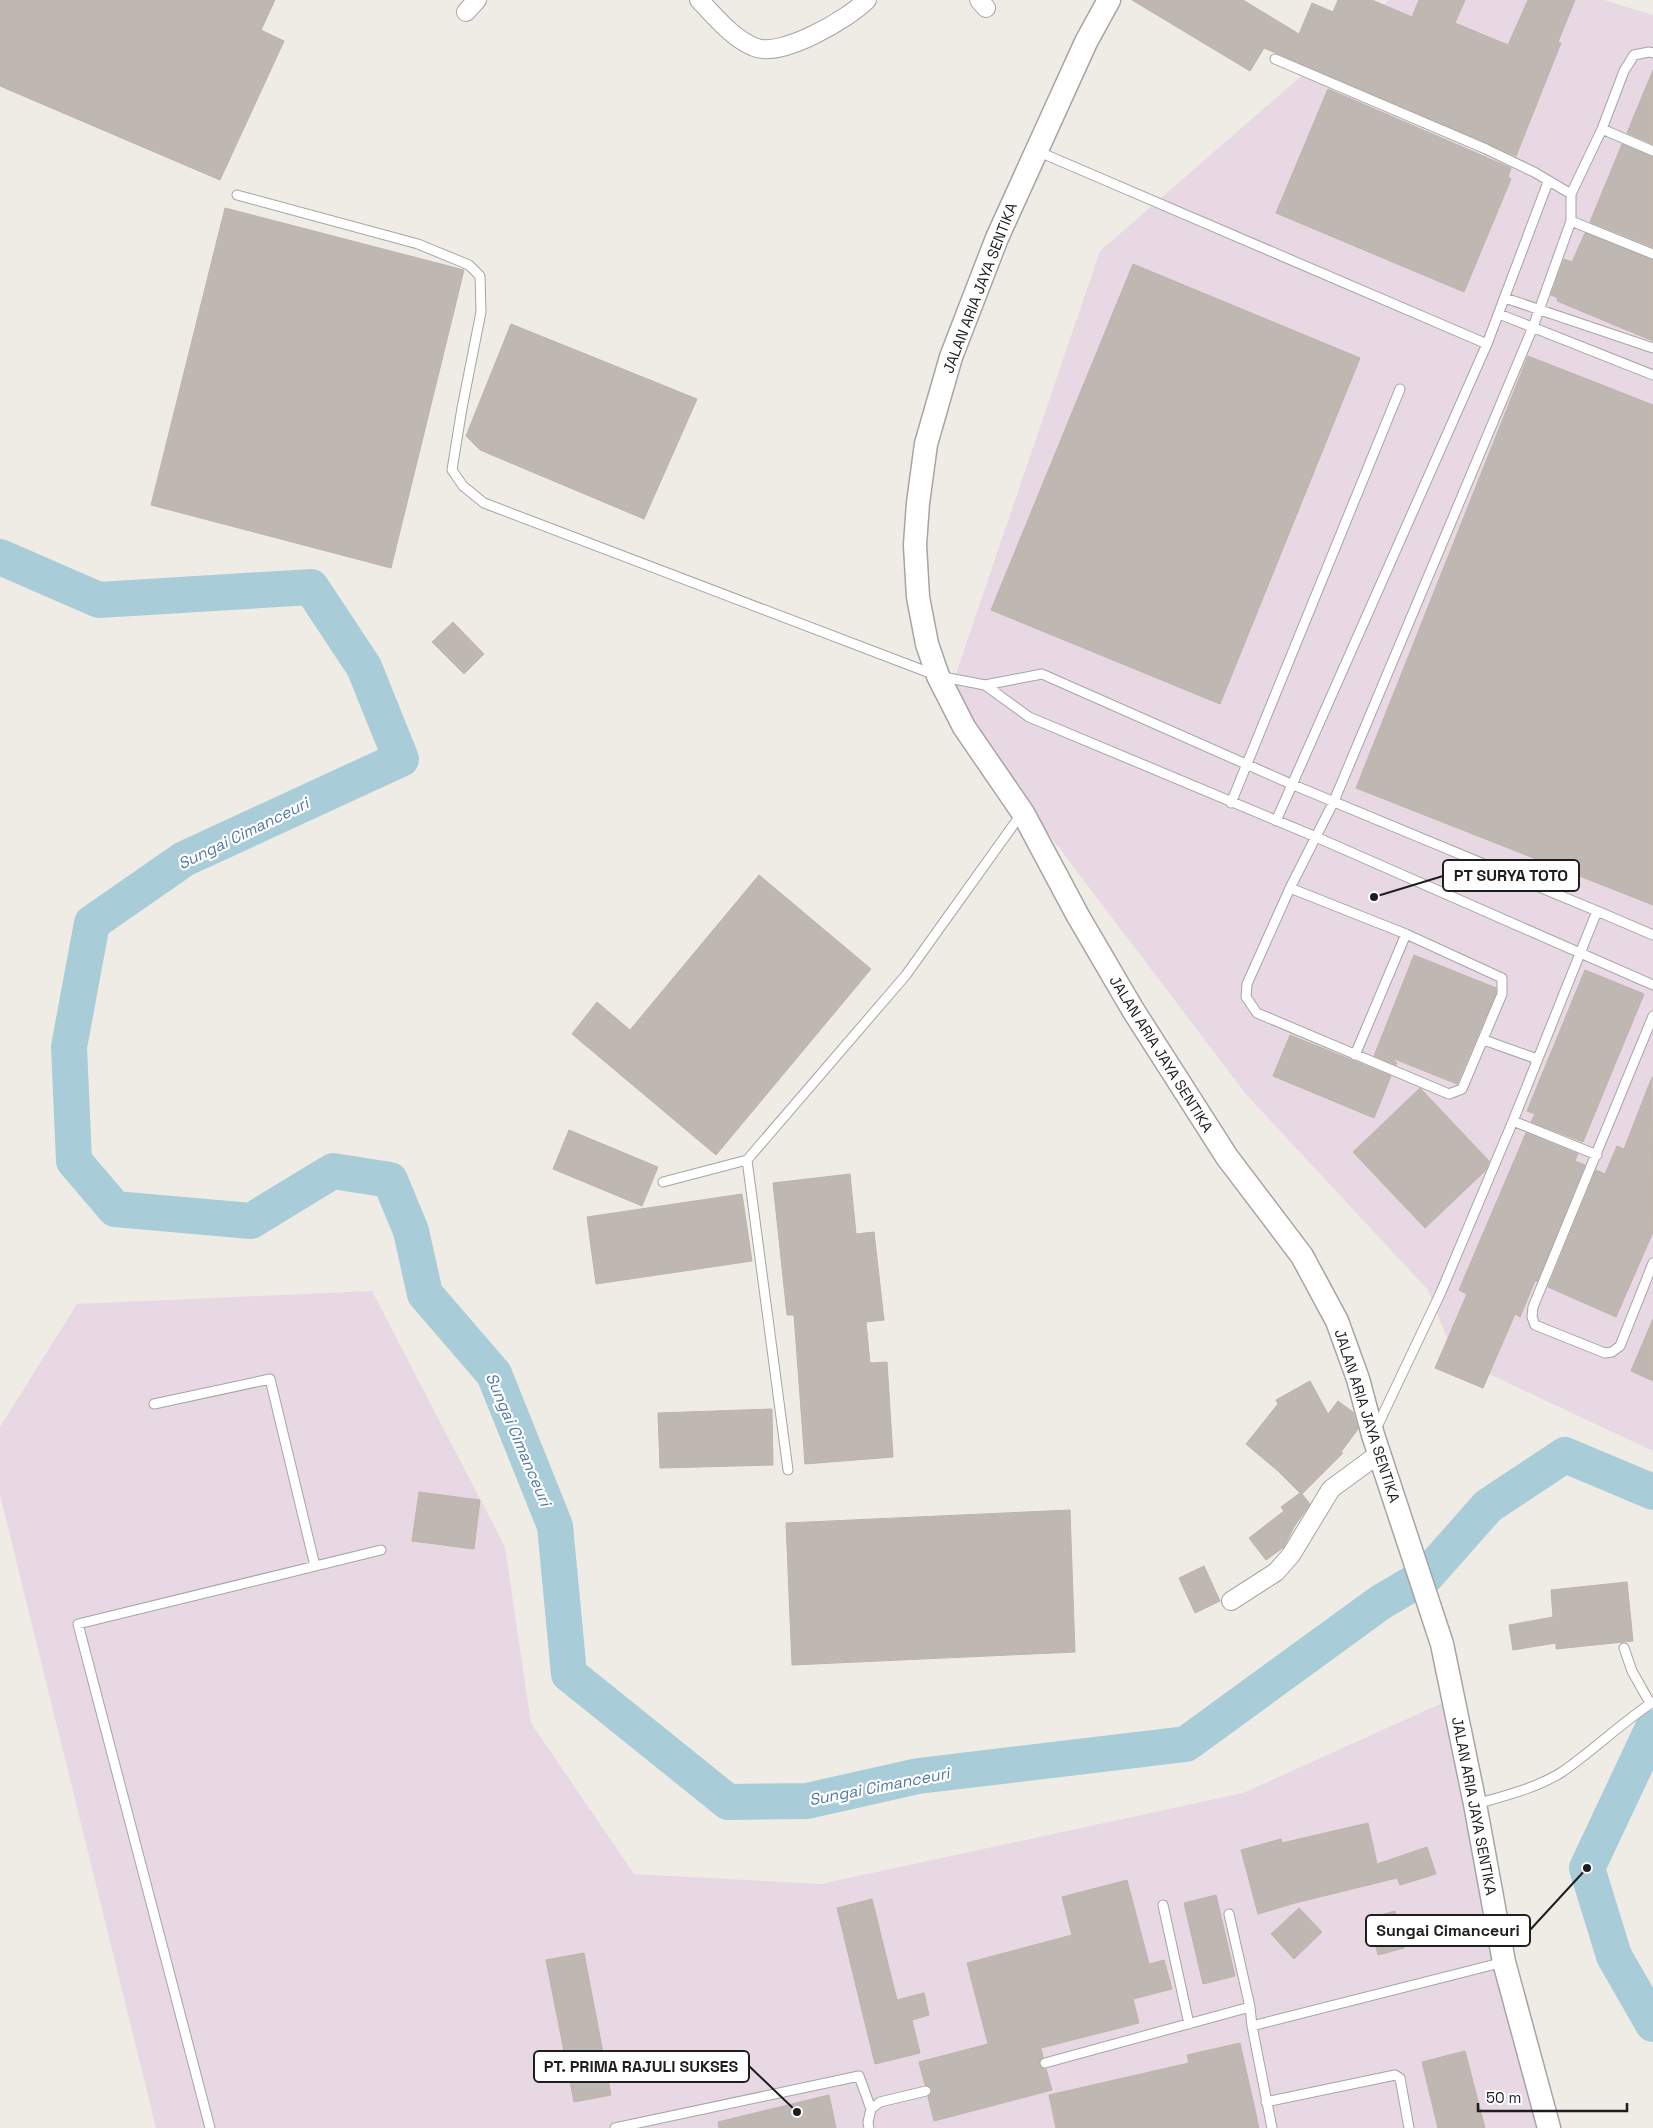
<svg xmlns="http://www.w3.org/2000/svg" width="1653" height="2128" viewBox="0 0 1653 2128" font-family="'Space Grotesk',sans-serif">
<rect width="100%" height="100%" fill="#efece5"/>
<path fill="#e7d8e4" d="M1389,0h215l49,15v1436l-198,-93 -27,-68 -183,-197 -298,-393 153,-449z
M372,1291l133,256 26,176 103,151 187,10 422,-91 206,-93 90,428h-1383l-156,-633v-68l77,-123z"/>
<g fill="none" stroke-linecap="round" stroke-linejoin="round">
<path stroke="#a9ccd9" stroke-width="36" d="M0,557l99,43 212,-13 53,80 37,92 -217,100 -92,64 -23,124 5,114 41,48 136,12 82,-50 57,9 21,51 14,63 69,80 61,152 14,148 159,128 79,-1 111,-25 268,-32 195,-142 46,-27 61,-69 77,-51 88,37
M1653,1728l-66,140 27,88 39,68"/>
</g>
<path fill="#bfb8b2" stroke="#bfb3a9" d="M0,0h275l-14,30 23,11 -64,139 -220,-94z
M1132,0h111l56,34 13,-31 21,9 5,-12h34l40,17 7,-17h46l-10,23 53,22 20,-45h47l-17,42 3,1 -45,113 -252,-108 -14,23z
M1653,70v74l-26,-11z
M1328,89l183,79 -3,9 3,2 -47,113 -188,-79z
M1622,144l31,13v90l-63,-25z
M225,208l239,62 -73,298 -240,-63z
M1585,233l68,27v81l-96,-40 1,-3 -7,-3 13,-36 8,3z
M1133,264l227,94 -140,346 -229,-94z
M511,324l186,75 -53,120 -164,-69 -14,-14z
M1528,356l125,49v500l-297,-117z
M453,622l31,32 -20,20 -32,-32z
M759,875l112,94 -155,186 -144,-121 25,-32 33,28z
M1414,955l82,33v5l-39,91 -65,-26 5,5 -1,2 -22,-9z
M1585,970l59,24 -61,148 -52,-20 4,-8 -8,-3z
M1290,1035l101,41 -17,42 -101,-42z
M1652,1077l1,155 -37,85 -68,-30 48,-117 9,4 12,-28 7,3z
M1420,1088l69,73 -3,9 -61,58 -72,-76z
M569,1130l89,37 -16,39 -89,-37z
M1526,1133l52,21 -3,7 10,4 -48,117 -2,-1 -15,36 -5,-3 -32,74 -48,-20 32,-74 -8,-4z
M850,1174l6,60 18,-2 10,88 -18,2 4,41 17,-1 6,95 -88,7 -11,-149h-7l-14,-132z
M742,1194l10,67 -156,23 -9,-67z
M1653,1319v62l-22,-10z
M1310,1381l18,33 10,-13 15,11 5,17 -17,23 2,1 -41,41 8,10 -16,23 -10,20 -18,13 -17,-22 35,-27 -3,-4 19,-14 -22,-22 -32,-27 32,-40 -2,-4z
M772,1409l1,56 -113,3 -2,-55z
M419,1492l61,8 -6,49 -62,-8z
M1070,1510l5,142 -283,13 -6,-142z
M1204,1566l16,35 -25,12 -16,-35z
M1627,1582l6,59 -77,8v-6l-43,7 -4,-25 44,-8 -2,-27z
M1368,1823l9,41 50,-17 9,27 -36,11 -3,-7 -102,25 -37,11 -17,-64 40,-11 1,4z
M1127,1880l22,84 15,-4 8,29 -39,10 6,24 -98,25 2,9 -4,7 2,4 5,1 6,21 -118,31 -6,-24 4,-4v-4l-7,-4 -6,-23 69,-18 -21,-81 105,-28 -10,-38z
M1216,1895l19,81 -32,8 -19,-81z
M872,1899l25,101 27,-7 5,22 -17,5 8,33 -45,11 -38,-156z
M1299,1908l23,24 -28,27 -23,-25z
M1395,1911l9,37 -26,7 -9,-37z
M584,1953l27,142 -37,7 -28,-142z
M1240,2043l19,85h-203l-7,-33 140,-32 -2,-8z
M1465,2051l20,77h-47l-16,-66z
M829,2095l7,33h-117l-1,-6z"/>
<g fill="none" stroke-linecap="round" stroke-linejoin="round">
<g stroke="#a5a5a5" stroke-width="11">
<path id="service" d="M1275,59l211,90 48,23 37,22v27l-38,106 -199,474 -44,87 -43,96 -1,13 11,16 192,81 13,-5 40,-95v-16l-96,-44 -116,-46
M1602,129l51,22
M1037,151l450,193
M1571,194l31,-65 22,-58 10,-16 15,-3 4,1
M237,195l181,49 51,21 11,11 1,36 -19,96 -10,62 11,16 21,17 454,173 47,9 57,-11 249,110 306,127 -84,210 -72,171 -65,137
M1571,221l82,33
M1505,298l148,50
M1499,314l154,61
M985,685l44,32 287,120 337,148
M1231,803l169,-414
M1276,821l211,-477 61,-162
M1597,911l56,24
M1653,1016l-120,291 -1,10 3,8 70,28 7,-1 8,-6 33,-83
M1484,1040l53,19
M1355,1055l51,-121
M1513,1121l84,34
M747,1160l41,310
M663,1182l84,-22 159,-185 116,-162
M154,1404l116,-25 45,187
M1624,1648l8,23 18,32
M1476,1804c28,-8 61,-16 86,-32 32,-22 59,-49 91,-70
M1163,1905l26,119
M1229,1914l21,93
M1252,2026l20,102
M1045,2063l205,-56 2,19 252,-64
M1266,2102l129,-27 5,3 9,50
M210,2128l-132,-504 303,-74
M615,2128l244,-52 12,33
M869,2128l-1,-6 3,-13 9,-7 46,-11"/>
</g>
<g stroke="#a5a5a5" stroke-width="20">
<path id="minor" d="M699,0c16,16 33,38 55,47 26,12 94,-28 113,-47
M979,0l7,8
M466,12l11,-12
M1231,1601l45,-29 15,-17 40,-66 49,-36"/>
</g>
<g stroke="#a5a5a5" stroke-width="25">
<path id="tertiary" d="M1109,0l-23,42 -89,196 -46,119 -25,87 -8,59 -3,42 3,52 9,47 11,32 26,51 59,86 55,103 55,94 94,147 75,99 35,65 21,58 15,56 69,209 33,160 29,158 45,166"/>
</g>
<use href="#service" stroke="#fff" stroke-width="9"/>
<use href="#minor" stroke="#fff" stroke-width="18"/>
<use href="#tertiary" stroke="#fff" stroke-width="22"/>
</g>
<g text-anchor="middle" stroke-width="4.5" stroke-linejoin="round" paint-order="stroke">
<g font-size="15" fill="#1e1e1e" stroke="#fff">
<text transform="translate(980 288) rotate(-69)" y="5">JALAN ARIA JAYA SENTIKA</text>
<text transform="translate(1161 1054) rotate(58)" y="5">JALAN ARIA JAYA SENTIKA</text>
<text transform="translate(1367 1416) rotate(72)" y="5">JALAN ARIA JAYA SENTIKA</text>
<text transform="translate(1474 1806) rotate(79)" y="5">JALAN ARIA JAYA SENTIKA</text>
</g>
<g font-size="16" font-style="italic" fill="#5179a8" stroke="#fff">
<text transform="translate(243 833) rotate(-26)" y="6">Sungai Cimanceuri</text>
<text transform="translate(519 1439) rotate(67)" y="6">Sungai Cimanceuri</text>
<text transform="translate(879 1786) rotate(-11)" y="6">Sungai Cimanceuri</text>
</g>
</g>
<path fill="none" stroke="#1e1e1e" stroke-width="2" d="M1374 897L1443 876M1587 1868L1530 1930M797 2112L749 2066"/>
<g fill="#1e1e1e" stroke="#fff" stroke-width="2">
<circle cx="1374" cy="897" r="5"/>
<circle cx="1587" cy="1868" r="5"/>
<circle cx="797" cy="2112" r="5"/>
</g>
<g fill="#fff" stroke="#1e1e1e" stroke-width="2">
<rect x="1443" y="860" width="136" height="31" rx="5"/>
<rect x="1366" y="1915" width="164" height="31" rx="5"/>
<rect x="534" y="2051" width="215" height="31" rx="5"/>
</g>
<g font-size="16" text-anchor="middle" font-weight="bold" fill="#1e1e1e">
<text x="1511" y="881">PT SURYA TOTO</text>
<text x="1448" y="1936">Sungai Cimanceuri</text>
<text x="641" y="2072">PT. PRIMA RAJULI SUKSES</text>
</g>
<path d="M1478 2103v8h149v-8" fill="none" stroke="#1e1e1e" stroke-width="2.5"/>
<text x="1486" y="2103" font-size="15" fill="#1e1e1e" stroke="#ffffff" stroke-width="4" paint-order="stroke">50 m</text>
</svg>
